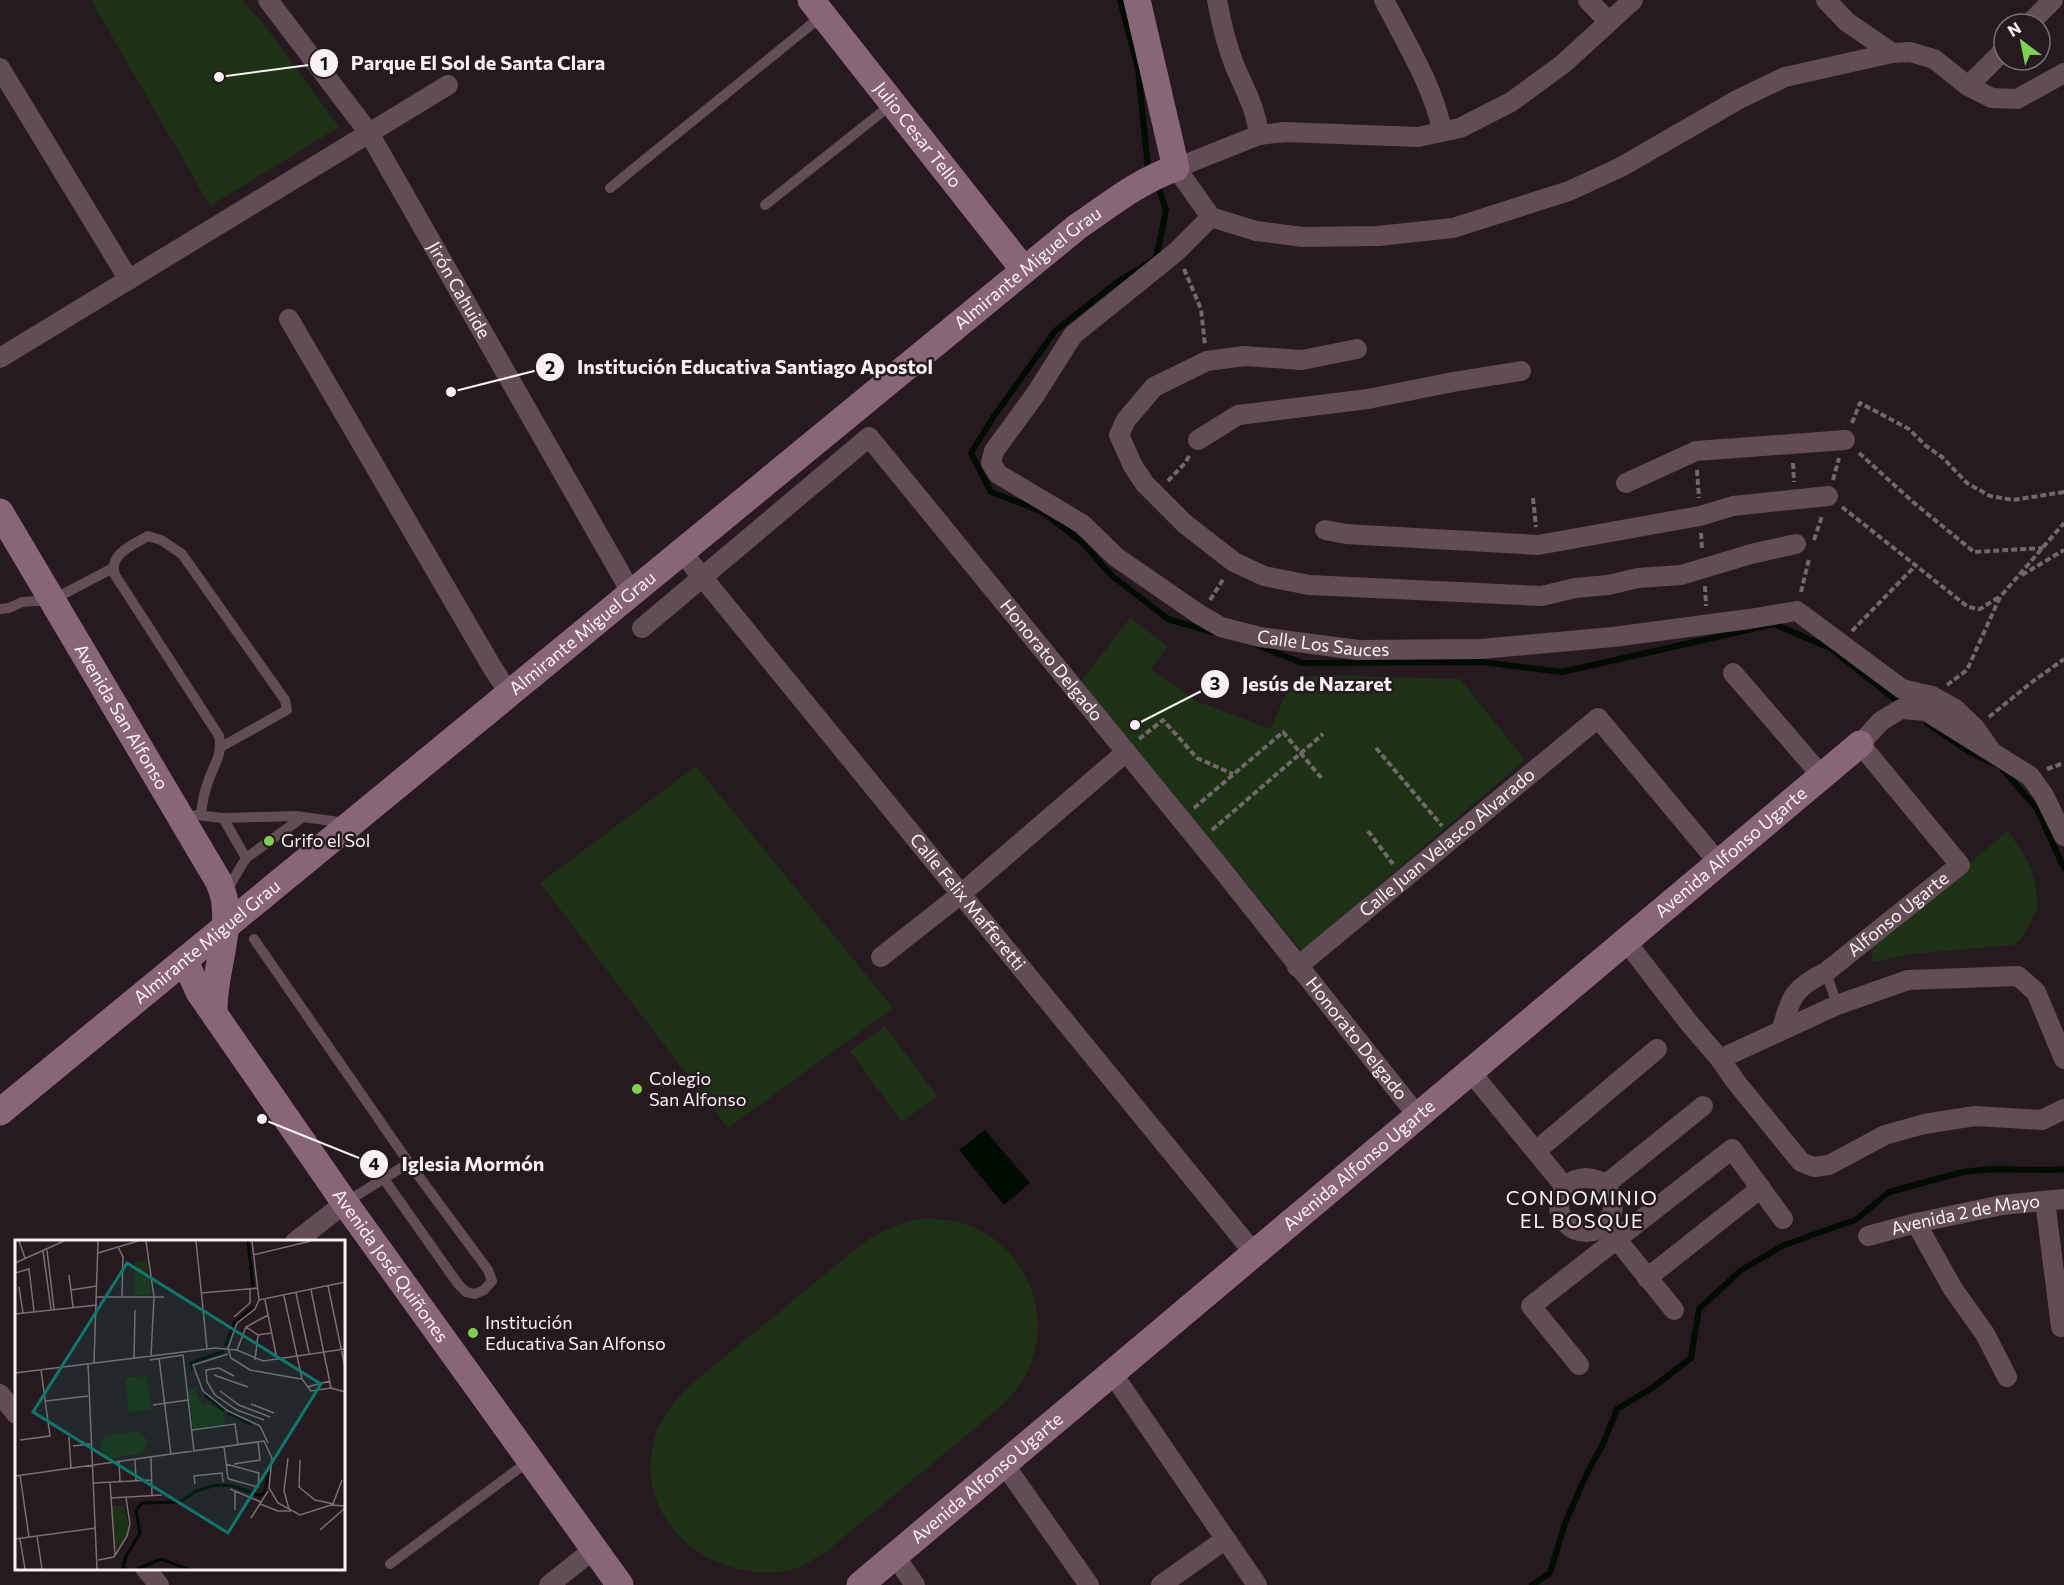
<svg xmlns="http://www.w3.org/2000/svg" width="2064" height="1585" viewBox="0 0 2064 1585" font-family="Commissioner,sans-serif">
<rect width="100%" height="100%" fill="#26191f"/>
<path fill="#1d3114" d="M91,0h151l24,27 73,100 -129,79z
M1130,618l38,28 -17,23 45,32 75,28 20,-48 27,-6 142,4 65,81 -223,191 -221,-270z
M696,766l197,242 -165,120 -188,-245z
M2008,831l20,30 8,25 1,24 -16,29 -8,6 -102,9 -35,8 -3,-1 -2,-12 2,-6z
M885,1026l52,70 -35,26 -52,-71z
M919,1219c14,0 28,0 42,4 56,15 88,76 73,131 -5,22 -19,39 -35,54l-172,143c-11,7 -23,15 -36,19 -81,15 -158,-49 -137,-130 6,-22 20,-38 35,-54l173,-142c18,-13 35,-20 57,-25z"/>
<path fill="#000c00" d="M985,1130l45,53 -26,22 -45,-55z"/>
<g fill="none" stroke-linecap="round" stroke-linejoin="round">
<path stroke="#000c00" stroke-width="6" d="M1120,0l18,68 10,100
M1158,186l8,24 -10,48 -40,25 -61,48 -61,85 -23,37 20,39 50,19 40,30 30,34 57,44 44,13
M1257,645l45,18 180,-1 80,10 212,-48 56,24 72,57
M1927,723l44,30 29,13 37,43 27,59
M1532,1585l18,-12 15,-50 23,-52 15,-27 14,-35 35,-21 39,-30 8,-49 41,-38 42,-25 75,-27 32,-27 74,-20 28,-3 60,1 13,-1"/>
<path stroke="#72676c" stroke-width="4" stroke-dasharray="6 3" stroke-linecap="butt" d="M1184,269l17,40 4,36
M1852,423l8,-20 49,26 17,17 16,11 25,26 23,13 23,4 51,-8
M1859,453l54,49 61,50 69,-4
M1793,463l1,19
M1697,470l2,28
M1833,480l6,-22
M1168,481l18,-19 4,-8
M1533,498l3,29
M1842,507l126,100 12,2 19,-12
M1701,533l1,16
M1814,540l8,-24
M2022,575l42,-25
M1705,586l1,20
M1801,592l8,-33
M1210,600l14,-22
M1852,631l64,-66
M1947,685l20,-15 33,-73 64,-74
M1989,717l43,-35 32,-23
M1139,739l24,-19 34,38 36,16
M1376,748l66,78
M2047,769l17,-6
M1194,808l89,-76 40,48
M1212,830l111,-96
M1368,831l25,33"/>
<path stroke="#624c55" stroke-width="10" d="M610,188l213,-173
M765,205l127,-101
M0,609l9,-1 13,-6 30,-2 61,-32
M196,815l27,3 23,40 -19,32
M201,815c1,-11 3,-22 7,-33 6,-18 15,-27 11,-46l-104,-161c-7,-21 18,-30 33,-39l13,4 21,14 103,146 2,10 -66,37
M223,818l73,-2 50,7
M246,858l57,-41
M254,939l155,224 79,107 4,11 -8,9 -9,4 -9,-2 -8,-8 -74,-105
M1826,972l11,33
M346,1202l63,-39
M390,1564l139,-103"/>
<g stroke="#624c55" stroke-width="20">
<path id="s1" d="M268,0l101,133 262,459"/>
<path d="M1217,0c4,22 9,43 17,64 10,25 22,43 25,71"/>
<path d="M1384,0c20,39 51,89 58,132"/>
<path d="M1588,0l21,22"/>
<path d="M1633,0l-70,64 -52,38 -51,26 -42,9 -133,-5 -26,3 -83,33 35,49 45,14 47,6 75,-1 75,-8 116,-37 52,-24 118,-68 46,-22 107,-24 18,-1 24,7 34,27 24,12 25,1 47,-26"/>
<path d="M1826,0l21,22 45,31"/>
<path d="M2029,24l24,-24"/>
<path d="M0,68l129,212"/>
<path d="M1968,86l36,-36"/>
<path id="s2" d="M1211,217l-35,35 -103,83 -38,60 -41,56 -3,12 7,11 84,50 34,33 84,58 21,12 39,10 98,13 123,-1 132,-12 136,-18 48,-8 105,78 30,7 23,13 20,19 17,24"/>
<path d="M289,319l203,348 17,26"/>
<path d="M1357,349l-55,11 -58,-4 -37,5 -53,26 -28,33 -7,15 14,31 12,18 40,40 49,38 30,14 45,9 233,11 33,-8 33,-3 30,-7 43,-3 70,-21 45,-10"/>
<path d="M0,358l448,-273"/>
<path d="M1198,440l40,-25 130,-16 85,-17 68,-11"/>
<path d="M1626,483l70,-32 149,-11"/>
<path d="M1325,530l21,4 192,11 162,-29 33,-10 95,-10"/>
<path id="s3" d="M681,551l573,702"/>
<path id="s4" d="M642,628l227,-191 351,430 197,248"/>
<path d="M1733,673l88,102"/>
<path d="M1625,940l64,83 31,36 16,23 65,80 13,5 15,-2 56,-30 39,-11 51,-8 67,4 22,-11"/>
<path d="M881,957l80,-63 165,-142"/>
<path id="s5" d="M1297,967l301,-249 120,144"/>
<path id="s6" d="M1782,1029c8,-32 13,-42 44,-57l134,-107 -100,-121 21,-23 20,-12 25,2 104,65 13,18 21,42"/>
<path d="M1720,1059l117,-54 71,-25 110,-4 18,16 28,67"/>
<path d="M1470,1071l95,116"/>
<path d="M1536,1151l121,-102"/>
<circle cx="1586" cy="1205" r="27"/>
<path d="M1605,1185l98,-79"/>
<path d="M2045,1201l16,126"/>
<path d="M1916,1223l37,66 32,45 22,43"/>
<path d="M1610,1231l64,79"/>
<path id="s7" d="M1868,1236l48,-13 86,-18 62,-6"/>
<path d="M295,1242l50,-39"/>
<path d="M1647,1278l114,-90"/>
<path d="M1579,1365l-48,-59 201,-157 51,70"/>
<path d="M1112,1373l145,212"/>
<path d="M0,1394l16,20"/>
<path d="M1004,1464l85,121"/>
<path d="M895,1556l20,29"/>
<path d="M145,1568l14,17"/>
<path d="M549,1585l45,-36"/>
<path d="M1161,1585l65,-46"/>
</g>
<g stroke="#886675" stroke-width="27">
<path id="s8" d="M811,0l213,270"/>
<path id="s9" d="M0,512l219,370c2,7 6,15 6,23 4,36 -12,71 -11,108"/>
<path id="s10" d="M185,961l14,31 146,211 275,382"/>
<path id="s11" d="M0,1112l1077,-885c31,-21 63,-47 99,-59l-39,-168"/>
<path id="s12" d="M860,1585l1000,-841"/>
</g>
</g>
<g fill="#7ed053" stroke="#26191f" stroke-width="2">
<circle cx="269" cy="841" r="6"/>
<circle cx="637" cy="1089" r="6"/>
<circle cx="473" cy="1333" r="6"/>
</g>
<g text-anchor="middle" stroke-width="5" stroke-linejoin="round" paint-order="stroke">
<g font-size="18" fill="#faf1f5" stroke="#26191f">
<text dy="6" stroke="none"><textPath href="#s8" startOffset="172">Julio Cesar Tello</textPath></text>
<text dy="6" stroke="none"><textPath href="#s11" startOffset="1330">Almirante Miguel Grau</textPath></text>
<text dy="6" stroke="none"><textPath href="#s1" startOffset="348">Jirón Cahuide</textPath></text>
<text dy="6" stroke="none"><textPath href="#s11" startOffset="754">Almirante Miguel Grau</textPath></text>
<text dy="6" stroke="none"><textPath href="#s2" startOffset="723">Calle Los Sauces</textPath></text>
<text dy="6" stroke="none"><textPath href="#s4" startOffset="585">Honorato Delgado</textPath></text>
<text dy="6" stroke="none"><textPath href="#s9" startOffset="238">Avenida San Alfonso</textPath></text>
<text dy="6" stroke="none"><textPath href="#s5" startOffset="195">Calle Juan Velasco Alvarado</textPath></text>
<text dy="6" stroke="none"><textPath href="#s12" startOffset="1138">Avenida Alfonso Ugarte</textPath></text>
<text dy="6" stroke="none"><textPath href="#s3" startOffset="453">Calle Felix Mafferetti</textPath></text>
<text dy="6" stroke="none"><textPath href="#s6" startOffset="168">Alfonso Ugarte</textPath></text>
<text dy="6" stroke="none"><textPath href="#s11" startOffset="268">Almirante Miguel Grau</textPath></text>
<text dy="6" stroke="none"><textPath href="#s4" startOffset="1071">Honorato Delgado</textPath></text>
<text dy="6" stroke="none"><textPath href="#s12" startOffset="652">Avenida Alfonso Ugarte</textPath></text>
<text dy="6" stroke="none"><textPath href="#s7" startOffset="100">Avenida 2 de Mayo</textPath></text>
<text dy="6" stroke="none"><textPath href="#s10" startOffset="368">Avenida José Quiñones</textPath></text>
<text dy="6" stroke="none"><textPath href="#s12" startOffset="166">Avenida Alfonso Ugarte</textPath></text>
</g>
<g font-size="18" fill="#faf1f5" stroke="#26191f" text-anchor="start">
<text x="281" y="847">Grifo el Sol</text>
<text x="649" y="1085">Colegio<tspan x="649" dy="21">San Alfonso</tspan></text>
<text x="485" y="1329">Institución<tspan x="485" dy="21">Educativa San Alfonso</tspan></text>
</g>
<g font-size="20" letter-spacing="1.5" fill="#faf1f5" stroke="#26191f">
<text x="1582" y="1205">CONDOMINIO<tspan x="1582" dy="23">EL BOSQUE</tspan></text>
</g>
</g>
<g transform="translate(15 1240)">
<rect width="330" height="330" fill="#26191f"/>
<path d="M132,20l4,35h-17l1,-33zM132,136l4,34 -22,2 -4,-34zM182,147l-1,7 7,12 5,-3 16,10 1,11 -32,5 -5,-38zM124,191l9,10 -6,12 -31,5 -10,-6 -1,-9 6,-8zM97,266h11l5,17v9l-12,19z" fill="#1d3114"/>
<path fill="none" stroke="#000c00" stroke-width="3" d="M233,1l5,46M210,106l10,-24 19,-15M178,130l-2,-7 33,-12M190,155l19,15M213,173l23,11M112,329l-4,-2 3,-11 14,-23 -4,-23 6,-7 38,-1 16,-11 20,-6 18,1 26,10 5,-5 4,-19M122,329l24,-10 27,10"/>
<path fill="none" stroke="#7b6f75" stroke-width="1.5" d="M4,1l6,17M131,1l8,56 -3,59M181,1l11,107M103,7l5,10 -1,39M32,10l7,59M28,11l8,58M83,13l40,-12M238,15l58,-14M0,23l49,-22M0,33l14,-4 5,42M54,35l4,32M313,46l17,81M4,47l4,26M56,50l26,-4M296,50l20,98M186,53l57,-5M281,53l13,60M269,56l18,83 9,12 20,-3 14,4M82,57h67M244,60l86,-18M250,60l12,59M0,74l82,-9M219,77l16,-14v-15M231,87l12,8 13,-2M213,108l9,-25 18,-14 4,-9 -7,-59M213,108l3,10 19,12 51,9M222,110l9,-23 22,-12M213,114l-35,11 10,26 25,20 32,15 8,17M119,118l1,-48M144,118l12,97M135,120l33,-5 11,96M240,120l3,-25M79,123l4,-122M73,124l9,205M0,133l200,-25 22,2 26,11 82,-12M199,135l34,12M219,136l-15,-8 -13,2 1,12 8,13 22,15 27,10M292,147l23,-6M205,151l19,14 31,12M31,161l42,-5M236,164l23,9M138,165l35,-5M177,190l43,-6 3,21M54,197l2,32M5,200l30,-4 -9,-66M58,206l18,-2M209,207l4,31 1,1 29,8 1,-14 -33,-9M136,217l1,39M273,218l-4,33 5,18M120,220l1,21M285,220l-1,27 16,13 19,4M104,222l1,20M219,224l26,-4 -2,-18M5,235l9,62M0,236l249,-35 8,17 -3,30 9,15 22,12 31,-10 14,1M95,242l5,73M79,243l57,-3M180,244l-1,-8 28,-3 1,9M215,249l31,13M96,258l51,-3M245,264l18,7h13M318,264l9,-24M220,270v-19M236,278l17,-27M305,290l25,-22M22,296l5,33M0,299l81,-11M5,299l5,30M83,320l16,-3 13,-21 3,-12 -4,-26"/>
<path fill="#0f766e" fill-opacity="0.15" stroke="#0f766e" stroke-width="3" d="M112,23l194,121 -93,149 -195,-121z"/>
<rect width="330" height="330" fill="none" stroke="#faf1f5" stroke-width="3"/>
</g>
<path fill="none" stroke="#faf1f5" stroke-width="2" d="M219 77L324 63M451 392L550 367M1135 725L1215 684M262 1119L374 1164"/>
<g fill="#faf1f5" stroke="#26191f" stroke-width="2">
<circle cx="219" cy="77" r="6"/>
<circle cx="451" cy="392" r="6"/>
<circle cx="1135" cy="725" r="6"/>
<circle cx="262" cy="1119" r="6"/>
<circle cx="324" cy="63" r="15"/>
<circle cx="550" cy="367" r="15"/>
<circle cx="1215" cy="684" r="15"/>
<circle cx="374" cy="1164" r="15"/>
</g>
<g font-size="18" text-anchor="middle" font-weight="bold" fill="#111">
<text x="324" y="70">1</text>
<text x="550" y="374">2</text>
<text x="1215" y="690">3</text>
<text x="374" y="1170">4</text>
</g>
<g font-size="20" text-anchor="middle" font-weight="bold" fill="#faf1f5" stroke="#26191f" stroke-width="5" stroke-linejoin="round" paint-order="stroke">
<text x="478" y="70">Parque El Sol de Santa Clara</text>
<text x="755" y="374">Institución Educativa Santiago Apostol</text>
<text x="1317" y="691">Jesús de Nazaret</text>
<text x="473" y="1171">Iglesia Mormón</text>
</g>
<g transform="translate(2022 42) rotate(328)"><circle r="28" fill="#26191f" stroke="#7b6f75" stroke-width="1.5"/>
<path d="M0-4.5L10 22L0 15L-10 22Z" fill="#7ed053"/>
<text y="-9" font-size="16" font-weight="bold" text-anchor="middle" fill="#faf1f5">N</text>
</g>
</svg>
